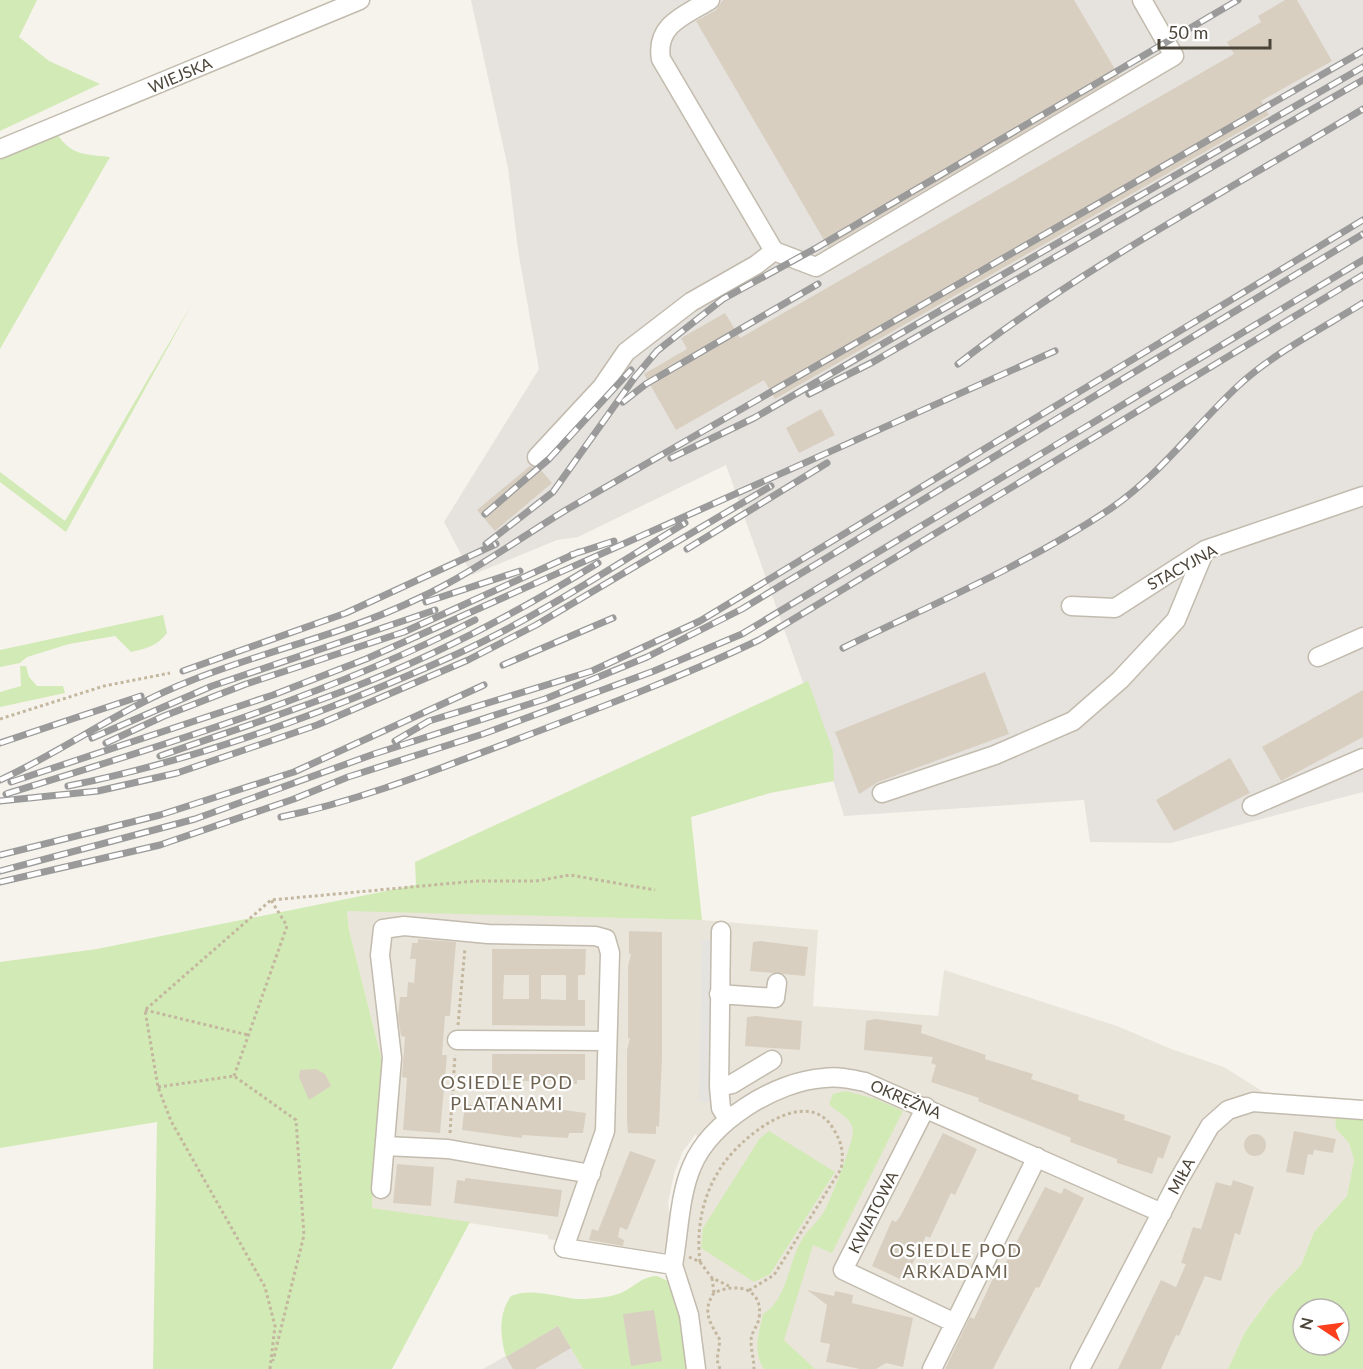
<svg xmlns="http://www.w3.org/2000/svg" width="1363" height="1369" viewBox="0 0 1363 1369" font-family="Lato,sans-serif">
<rect width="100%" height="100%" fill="#f6f3ec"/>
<path fill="#eae5da" d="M347,910l355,10 116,10 -5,76 125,10 6,-46 173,56 54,23 53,18 46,29 65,4 1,29 13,14 5,17 -7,36 -33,36 -13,33 -30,31 -26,36 -17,37h-525l-21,-106 11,-76 10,-29 -7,-24 -13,17 -9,23 -6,29 4,27 -4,18 -8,7 -112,-16v-4l-176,-27 10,-147 -33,-131z"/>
<path fill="#e6e2dd" d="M471,0h892v792l-192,51 -81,-1 -6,-42 -240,16 -38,-125 -80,-226 -148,72 -21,3 -85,35 -28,-53 95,-153 -21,-119 -10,-82z
M558,1326l25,43h-100z"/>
<path fill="#d2eab5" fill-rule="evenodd" d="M0,0h37l-18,37 30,24 51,23 -100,47z
M57,134c15,22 28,20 53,23l-110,192v-191z
M193,302l-127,230 -66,-50v-10l65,49z
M163,615l4,18c-10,13 -21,16 -36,19l-16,-16 -46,8 -42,13 -7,6 -20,4v-17z
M20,666h6l3,11 8,9h26l2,7 -65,14v-15l21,-6z
M808,681l25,70 1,30 -64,12 -79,24 11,103 -355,-9 2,19 33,131 -10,147 98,14 -78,147h-239l4,-247 -157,26v-186l97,-13 319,-64 -1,-23z
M845,1091l31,8 27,12 -71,142 -19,-8 -29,95 31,29h-51c-12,-17 -5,-36 -1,-55 24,-14 25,-50 38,-73 5,-10 16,-18 23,-29 6,-10 30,-71 29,-82 -1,-12 -17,-18 -24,-26l4,-10z
M1335,1117h28v252h-135l17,-37 26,-36 30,-31 13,-33 33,-36 7,-36 -5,-17 -13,-14zM1303,1309h36v36h-36z
M769,1131l66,41 -65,102 -16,8 -53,-34 2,-20 57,-90z
M657,1276l13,6 7,9 12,78h-106l-25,-43 -52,31c-6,-20 -8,-43 5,-61 23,-10 51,4 75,3 12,-1 27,-2 37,-7 12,-6 20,-16 34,-16z"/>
<path fill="#e5e3e0" d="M702,940h12l-3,162h-12z"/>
<path fill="#d8cfc1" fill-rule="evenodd" d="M723,0h351l45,76 -291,171 -132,-226 20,-11z
M1285,0h12l35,61 -71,40 8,14 -494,284 -11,-19 -88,50 -32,-56 43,-25 -6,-11 44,-25 15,25 494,-284 -7,-12 34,-20 -3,-6z
M821,409l14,26 -36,18 -13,-25z
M530,466l9,2 13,15 -57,48 -18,-21z
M985,672l24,62 -131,48 -19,12 -24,-62z
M1363,690v47l-82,44 -19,-34z
M1230,758l20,35 -76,38 -18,-31z
M629,931l33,1v126l-3,69 -3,-1v8l-28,-1 -1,-11v-72l3,-12h-2v-72l3,-12h-2z
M418,939l38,3 -6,74h-5l-3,39h5l-7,78 -37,-3 4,-52 -5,-1 3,-40 -4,-1 -3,-20 2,-19h7l1,-15 6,1 2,-24h-6l2,-16h6z
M761,941l47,6 -3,29 -55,-5 3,-29z
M492,949h94l-1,26h-7v25h7v26l-93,-1zM504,975h25v24h-26zM541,975h25v25l-25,-1z
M756,1016l46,5 -2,29 -55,-4 2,-29z
M875,1019l47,6 -1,8 65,22 -1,4 48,15 -2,5 48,16 -1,5 47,15 -1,5 47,16 -8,23 -5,-2 -6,17 -35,-11v-4l-47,-17 1,-4 -93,-37 1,-3 -48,-16 5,-17 -5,-2 2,-6 -69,-7 2,-29z
M492,1054h93v26h-8v4h-11v-4l-37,3v-2l-26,-1v3h-11z
M316,1069l9,5 6,12 -22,14 -10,-23 1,-7z
M465,1104l60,8v-3l30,3 1,-3 30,4 -3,20h-14l-1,5 -46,-3v3l-60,-8z
M1294,1131l42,8 -3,14 -19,-3 -1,5 -5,-1 -4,21 -18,-3z
M943,1133l34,16 -22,46 -4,-2 -21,45 -4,-2 -22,45 -32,-15 20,-46 4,2 5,-7z
M1244 1145a11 11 0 1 1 22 0a11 11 0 1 1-22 0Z
M630,1151l26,9 -29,70 -7,-3 -2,10 6,3 -1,6 -34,-6 3,-11 6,2z
M397,1164l37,3 -3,39 -38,-3z
M465,1178l97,12 -4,27 -104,-14 3,-23 8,1z
M1233,1180l21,7 -14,48 -5,-2 -14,48 -16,-5 -26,60 -3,-1 -15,34h-43l43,-89 15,7 10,-23 -5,-1 12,-36 8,2 15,-47 15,4z
M1045,1187l16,7 3,-6 20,10 -45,90 -3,-1 -43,82h-48l25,-52 4,2 21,-45 4,2z
M807,1290l27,6 1,-5 18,4 -1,8 61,15 -10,49 -17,-4 -10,6h-16l-34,-7 4,-18 -10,-2 7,-37z
M654,1310l8,51 -31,5 -8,-52z
M558,1326l13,22 -36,21h-22l-7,-12z"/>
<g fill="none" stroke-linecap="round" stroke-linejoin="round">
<g stroke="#c2bbae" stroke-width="21">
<path id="minor" d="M710,0c-25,15 -55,25 -49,59l113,192
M0,149l360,-149
M537,457l65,-70 24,-35 65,-50 65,-37 18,-14 42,16 358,-211 -32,-56
M1071,606l44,2 90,-58 158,-54
M1318,657l45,-20
M882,793l113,-38 78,-34 47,-41 56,-60 29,-70
M1252,806l111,-48
M721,931l-2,156 2,21 7,11
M719,994l56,4 2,-15
M457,1040l150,1
M719,1087l13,-3 40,-24
M926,1107l-83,163 112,53
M385,1146l63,3 143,25
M381,1189l11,-131 -12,-103 3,-26 21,-3 84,8 107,2 11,3 4,14 -5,178 -41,117 109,17 16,50 7,54
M673,1265c6,-32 6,-69 19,-99 19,-45 84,-85 132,-88 14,-2 28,1 41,4l297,131
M932,1369l105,-212
M1080,1369l98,-188 32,-55 18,-16 25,-8 110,8"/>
</g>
<path stroke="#c4b79f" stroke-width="3" stroke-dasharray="3 3" stroke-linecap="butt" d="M0,719l104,-33 66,-13
M145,1010l103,25
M458,1025l7,-77
M234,1076l53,-150 -16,-26
M158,1087l76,-11 62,44 8,115 -31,126
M450,1133l5,-78
M689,1257l11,5 12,16 17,8
M700,1262c-4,-32 2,-65 20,-93 17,-29 87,-88 114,-39 8,13 10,24 7,39l-67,106 -26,16
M712,1278l2,15
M270,1369l5,-43 -10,-39 -94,-166 -13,-34 -13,-77 126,-110 205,-19h60l34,-6 85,15
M720,1369l-3,-9 3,-20c-9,-16 -19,-28 -6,-47 22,-11 50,-5 45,25 -1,8 -8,14 -8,23 0,9 3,18 3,28"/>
<use href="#minor" stroke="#fff" stroke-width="18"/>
<g stroke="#9a9a9a" stroke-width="7">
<path id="rail" d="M958,364c126,-98 268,-172 405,-255
M809,394l64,-32 490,-282
M623,402l23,-18 172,-100
M671,458l83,-40 609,-351
M485,514l64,-55 82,-89
M486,544l67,-52 82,-115 22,-26 66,-52 95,-52 420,-247
M687,549l140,-86
M571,555l43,-14
M426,602l94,-31
M843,648c90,-44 183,-83 267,-139 49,-33 85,-83 128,-123 34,-32 85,-58 125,-83
M503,665l110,-47
M183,671l163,-58 150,-69
M92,738l120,-52 223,-76
M395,741l34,-20 163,-50 108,-50 663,-401
M0,743l141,-47
M106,743l58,-27 82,-32 158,-52 175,-80
M160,756c65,-23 130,-44 194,-69 85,-33 166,-76 244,-124
M0,780c65,-30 123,-73 190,-99 74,-30 155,-47 227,-82 52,-24 100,-59 149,-89l797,-459
M11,782l262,-87 93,-36 689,-308
M68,786c134,-27 265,-76 389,-132 80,-37 154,-86 228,-131
M6,794c158,-49 321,-98 469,-174
M0,801l98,-10 79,-18 140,-48 151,-65 68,-35 235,-139
M281,817c81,-17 157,-48 234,-77 82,-31 164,-62 244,-100l604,-365
M0,855l160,-40 134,-43 190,-87
M0,871l195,-52 179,-65 171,-55 102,-42 95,-48 621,-375
M0,882l160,-37 134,-46 54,-22 135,-43 171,-63 88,-37 621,-374"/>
</g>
<use href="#rail" stroke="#fff" stroke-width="4.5" stroke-dasharray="14" stroke-linecap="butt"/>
</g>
<g text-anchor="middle" stroke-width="4.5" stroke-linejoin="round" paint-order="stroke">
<g font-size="16" fill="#4b4439" stroke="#fff">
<text transform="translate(180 75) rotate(-23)" y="6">WIEJSKA</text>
<text transform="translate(1182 567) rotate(-29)" y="6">STACYJNA</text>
<text transform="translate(906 1099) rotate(23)" y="6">OKRĘŻNA</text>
<text transform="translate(1181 1176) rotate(-62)" y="6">MIŁA</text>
<text transform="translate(873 1212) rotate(-63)" y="6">KWIATOWA</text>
</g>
<g font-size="18" letter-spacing="1.5" fill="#6e6250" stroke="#fff">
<text x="507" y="1089">OSIEDLE POD<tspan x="507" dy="21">PLATANAMI</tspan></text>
<text x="956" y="1257">OSIEDLE POD<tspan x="956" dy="21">ARKADAMI</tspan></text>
</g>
</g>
<g transform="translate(1321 1327) rotate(283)"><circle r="28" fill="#ffffff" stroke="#b7b4b0" stroke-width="1.5"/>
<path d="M0-4.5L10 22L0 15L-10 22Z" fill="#fc3f1d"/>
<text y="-9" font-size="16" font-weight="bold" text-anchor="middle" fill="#4b4439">N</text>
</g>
<path d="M1159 39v9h111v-9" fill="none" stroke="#4b4439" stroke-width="3"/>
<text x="1168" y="39" font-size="18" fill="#4b4439" stroke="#ffffff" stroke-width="4.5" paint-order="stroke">50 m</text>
</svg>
